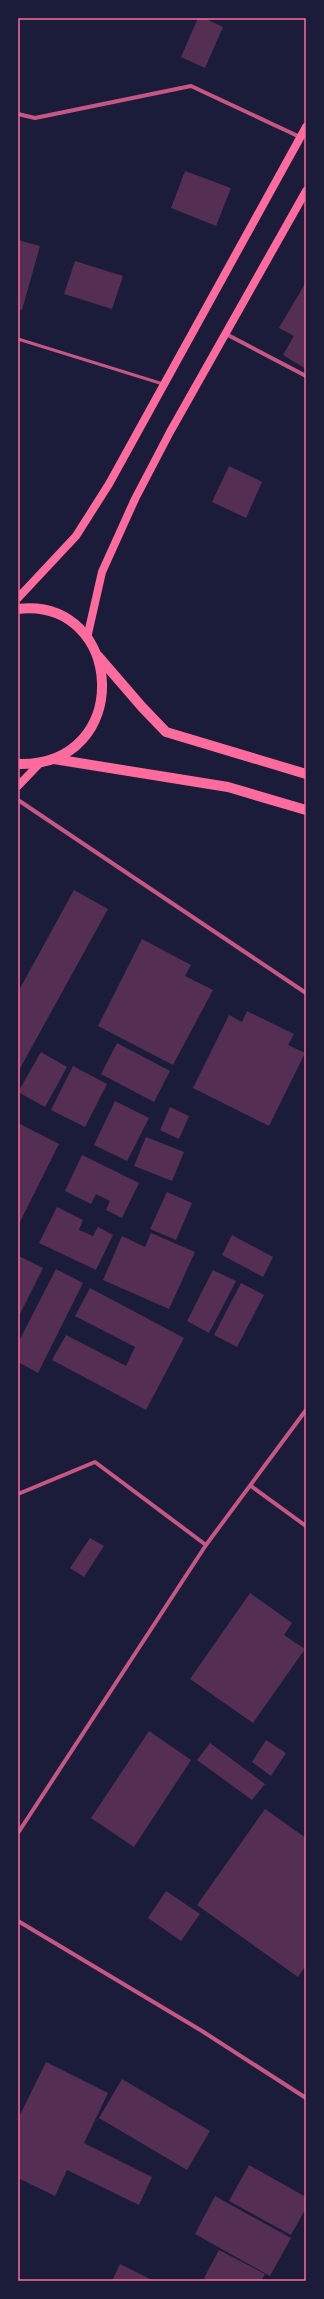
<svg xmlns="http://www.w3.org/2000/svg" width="324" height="2299" viewBox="0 0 324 2299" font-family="'PT Sans Narrow',sans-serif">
<rect width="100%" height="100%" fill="#1b1b3a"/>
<path fill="#542f53" d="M198,18h6l19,9 -18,41 -24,-11z
M185,171l46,17 -15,38 -45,-18z
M18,240l22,6 -18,64 -4,-1z
M75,261l48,15 -11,33 -48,-15z
M306,282v87l-23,-14 11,-19 -15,-8z
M229,466l33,16 -16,36 -34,-16z
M74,890l34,19 -90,163v-80z
M142,939l49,26 -6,11 28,14 -40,75 -75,-39z
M247,1011l47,23 -6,11 17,8 -36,73 -76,-38 36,-73 13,7z
M117,1043l53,28 -16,31 -53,-28z
M41,1052l26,15 -22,40 -27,-15z
M73,1066l34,18 -22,43 -34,-17z
M115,1101l34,17 -22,43 -33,-16z
M170,1107l19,9 -10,23 -19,-9z
M18,1123l41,21 -40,80h-1z
M146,1137l38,15 -12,29 -38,-15z
M82,1155l57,28 -17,35 -16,-8 4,-9 -14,-7 -5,10 -26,-13z
M167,1192l25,11 -16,37 -26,-11z
M57,1207l26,13 -4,10 14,6 5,-9 15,8 -17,35 -57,-27z
M151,1233l44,19 -26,57 -66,-29 19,-44 23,11z
M232,1235l41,22 -10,20 -41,-22z
M19,1256l24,12 -25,50v-59z
M56,1269l27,14 -45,90 -20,-11v-19z
M213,1270l23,11 -27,52 -22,-12z
M241,1283l23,12 -27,52 -23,-12z
M90,1288l94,50 -38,72 -94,-50 14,-25 60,31 9,-19 -60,-31z
M90,1538l14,8 -20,31 -14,-9z
M250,1593l42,30 -8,12 21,14 -52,74 -63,-44z
M149,1731l42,29 -57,87 -43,-29z
M266,1740l20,13 -15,23 -19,-14z
M210,1743l55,41 -13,16 -55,-40z
M265,1809l41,29v127l-8,12 -101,-72z
M166,1891l34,23 -19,27 -33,-23z
M46,2062l62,31 -24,50 68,34 -13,28 -72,-35 -12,26 -37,-18v-59z
M122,2079l88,52 -23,39 -88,-52z
M249,2165l57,32v11l-15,27 -62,-34z
M215,2196l76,42 -21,38 -75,-42z
M219,2250l46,24 -4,7h-52l-5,-3z
M120,2264l34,17h-42z"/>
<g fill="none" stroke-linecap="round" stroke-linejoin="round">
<path stroke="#c65784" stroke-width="3" d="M18,339l145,45"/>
<path stroke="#c65784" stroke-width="4" d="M18,114l17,4 156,-32 109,51
M226,334l80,42
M18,800l288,193
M251,1486l55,40
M18,1494l77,-32 111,83
M18,1833l188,-288 100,-135
M18,1921l184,110 104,67"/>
<path stroke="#ff6b9d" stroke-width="8" d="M18,598l58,-62 33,-52 197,-357
M87,638l15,-66 33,-73 35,-67 136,-241
M18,786l22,-23"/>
<path stroke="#ff6b9d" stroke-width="10" d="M18,609c107,-12 117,158 0,155
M98,656l44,51 24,25 140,42
M54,759l174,28 78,23"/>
</g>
<rect width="324" height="2299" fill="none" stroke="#1b1b3a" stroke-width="38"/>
<rect x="19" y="19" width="286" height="2261" fill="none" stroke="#ff6b9d" stroke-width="1.5"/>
</svg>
